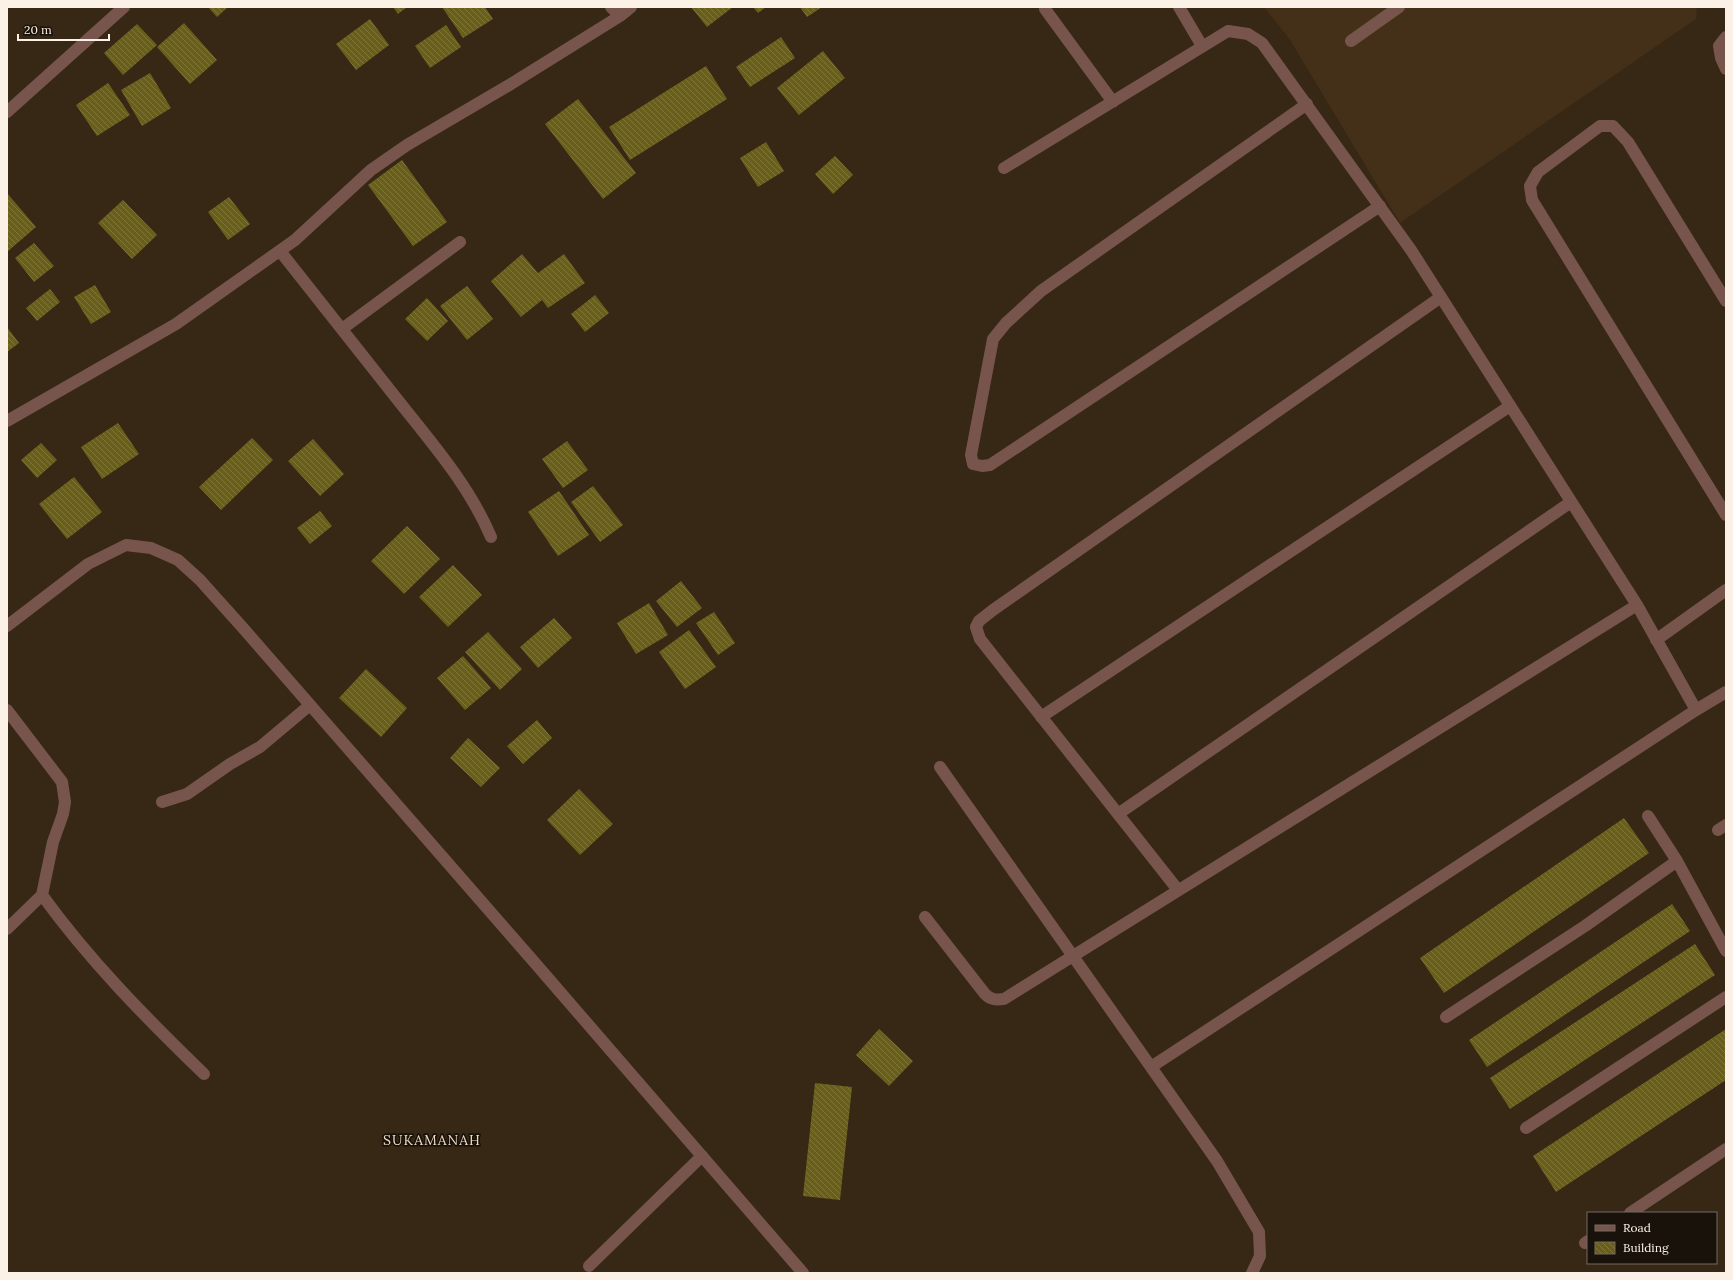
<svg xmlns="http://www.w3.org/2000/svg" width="1733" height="1280" viewBox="0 0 1733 1280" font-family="Lora,serif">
<defs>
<pattern id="building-back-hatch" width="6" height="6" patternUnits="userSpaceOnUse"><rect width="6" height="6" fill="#695f1a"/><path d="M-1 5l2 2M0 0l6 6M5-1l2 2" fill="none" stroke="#7f763b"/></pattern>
</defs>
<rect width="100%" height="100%" fill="#372715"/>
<path fill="#442f18" d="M1264,7h433l-1,12 -296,204 -110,-183z"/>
<path fill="url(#building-back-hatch)" d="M208,7h20l-11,10z
M393,7h14l-9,7z
M442,7h43l8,12 -30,19z
M691,7h42l-26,20z
M753,7h13l-8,6z
M800,7h22l-15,10z
M370,19l19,26 -33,25 -20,-26z
M184,23l33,37 -27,24 -33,-37z
M137,24l20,21 -34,30 -19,-22z
M446,25l15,22 -31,21 -15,-22z
M781,37l14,21 -45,29 -14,-20z
M823,51l22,27 -46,37 -22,-27z
M706,66l21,33 -97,61 -21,-33z
M150,73l21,35 -29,18 -21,-36z
M108,83l22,32 -33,21 -21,-31z
M578,99l58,74 -33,26 -58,-75z
M766,142l18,29 -26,16 -18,-29z
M835,156l18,19 -20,19 -18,-20z
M402,160l45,62 -34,24 -45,-61z
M7,193l29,34 -29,25z
M229,197l21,27 -22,16 -20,-28z
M123,200l34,35 -25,24 -34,-36z
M34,243l20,23 -20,16 -19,-24z
M522,254l16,19 26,-19 21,29 -37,25 -6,-8 -21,17 -30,-36z
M95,285l16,27 -20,12 -17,-27z
M467,286l26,33 -26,21 -27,-34z
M50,289l10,13 -23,19 -11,-13z
M595,295l14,18 -24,19 -14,-18z
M427,298l21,23 -21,20 -22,-22z
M7,327l12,16 -12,9z
M118,423l21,31 -37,25 -21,-32z
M252,438l21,22 -52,50 -22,-23z
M313,439l31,35 -24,22 -32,-35z
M567,441l21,29 -25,18 -21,-29z
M41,443l16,17 -20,18 -16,-18z
M74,477l28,35 -35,27 -28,-35z
M593,486l30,39 -23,17 -29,-40z
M559,491l30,44 -31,21 -30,-44z
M320,511l12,15 -22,18 -13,-16z
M407,526l33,33 -36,35 -33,-33z
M453,565l29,30 -34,32 -29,-30z
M681,581l21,27 -25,19 -21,-26z
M649,603l19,32 -32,19 -19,-31z
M714,612l21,31 -17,12 -22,-32z
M554,618l18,20 -34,30 -18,-21z
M689,630l27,37 -31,22 -26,-37z
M488,632l34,37 -22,21 -35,-38z
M463,656l28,32 -26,22 -28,-32z
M366,669l41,39 -26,29 -42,-39z
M537,720l15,18 -29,26 -16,-18z
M468,738l32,30 -19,19 -31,-29z
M579,789l34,35 -33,31 -33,-35z
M1624,818l25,35 -205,140 -24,-35z
M1672,904l18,27 -203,136 -18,-27z
M1695,944l20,31 -205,134 -20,-31z
M879,1029l34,32 -24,25 -33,-31z
M1726,1029v51l-170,112 -23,-36z
M815,1083l37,4 -12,113 -37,-4z"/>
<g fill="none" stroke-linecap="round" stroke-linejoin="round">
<path stroke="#78554c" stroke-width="12" d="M1179,7l23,39
M1045,9l68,93
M1726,37l-7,9 2,12 5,11
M1307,104l-266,187 -35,32 -13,16 -22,116 2,9 9,2 8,-1 390,-259
M1004,168l224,-137 20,3 14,9 149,207 226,355
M1726,301l-98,-159 -15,-16h-13l-62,46 -8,14 2,14 194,315
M1656,640l70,-50
M7,710l55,72 3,20 -2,12 -10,28 -11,53c47,65 104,123 162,179
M1696,710l30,-18
M1041,717l469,-311
M940,767l277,394 42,71 1,24 -8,17
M1118,814l453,-312
M1718,830l8,-5
M1178,890l-198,-251 -4,-12 3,-6 14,-11 448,-313
M925,917l60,77c6,6 11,6 19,5l633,-394 59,105 -545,357
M7,929l35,-34
M589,1266l113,-110"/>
<path stroke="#78554c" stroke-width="12" d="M611,7l9,9
M1351,41l48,-34
M7,112l117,-105
M280,251c39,49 78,99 117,148 34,43 72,86 94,138
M342,329l118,-87
M7,421l169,-97 119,-84 76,-70 36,-25 104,-61 109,-68 11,-9
M7,626l81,-62 38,-19 25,3 27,12 22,20 43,48 292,335 268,310
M162,802l25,-8 43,-30 30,-17 50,-42
M1648,816l29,45 49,90
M1446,1017l139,-91 92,-65
M1526,1128l200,-131
M1630,1213l96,-64
M1585,1243l3,-2"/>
</g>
<g text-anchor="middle" stroke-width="3.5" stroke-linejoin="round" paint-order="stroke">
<g font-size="14" letter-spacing="1" fill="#f1dbc5" stroke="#19120a">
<text x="432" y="1145">SUKAMANAH</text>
</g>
</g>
<rect width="1733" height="1280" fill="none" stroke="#fcf1e6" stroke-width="16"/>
<rect x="1587" y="1212" width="130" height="52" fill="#19120a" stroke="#746b62"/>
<rect x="1595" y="1225" width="20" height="6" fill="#78554c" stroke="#746b62"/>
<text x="1623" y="1232" font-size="12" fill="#fcf1e6">Road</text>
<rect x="1595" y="1242" width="20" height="12" fill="url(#building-back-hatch)" stroke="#746b62"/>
<text x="1623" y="1252" font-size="12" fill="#fcf1e6">Building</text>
<path d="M18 34v6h91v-6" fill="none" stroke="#fcf1e6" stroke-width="2"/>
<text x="24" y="34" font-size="12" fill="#fcf1e6" stroke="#19120a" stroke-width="3" paint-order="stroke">20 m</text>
</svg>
